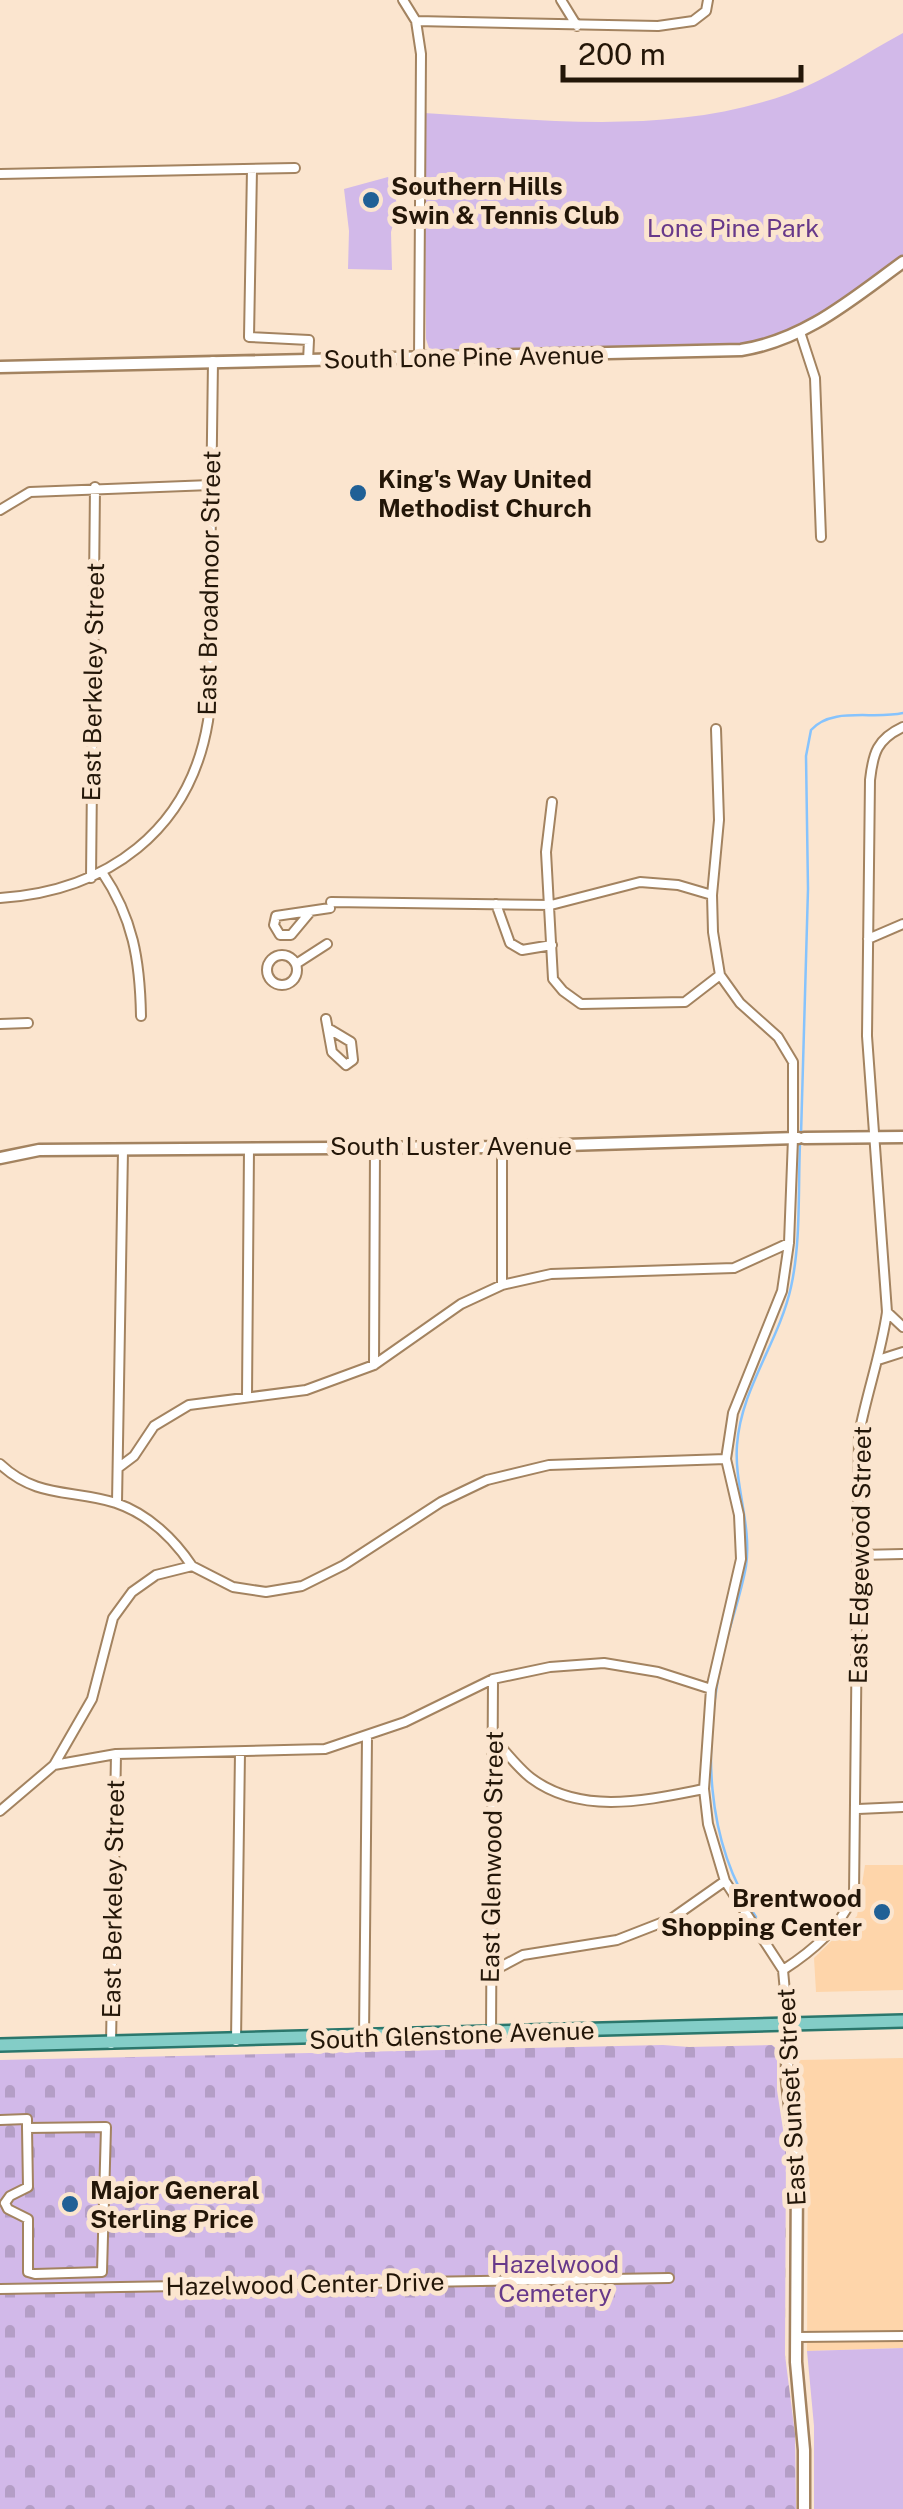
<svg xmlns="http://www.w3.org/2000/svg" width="903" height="2509" viewBox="0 0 903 2509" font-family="'Public Sans',sans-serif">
<defs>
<pattern id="cemetery-stones" width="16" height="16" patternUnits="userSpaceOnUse" patternTransform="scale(2.5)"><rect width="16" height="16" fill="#d2b9e9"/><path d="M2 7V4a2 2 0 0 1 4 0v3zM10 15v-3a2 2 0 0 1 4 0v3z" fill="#b49ec6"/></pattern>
</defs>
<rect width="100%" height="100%" fill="#fbe5cf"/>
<path fill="#fed5aa" d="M865,1865h38v125l-87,2 -2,-34 43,-42z
M903,2058v290l-96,3 1,-188 -6,-38 -3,-65z"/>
<path fill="url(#cemetery-stones)" d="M663,2045l26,2 83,-2 5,4v41l9,59 -1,206 10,79 1,75h-796v-449z"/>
<path fill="#d2b9e9" d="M903,33v223l-65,49 -35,20 -56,20 -311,6 -7,-3 -3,-9 -2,-226c122,7 247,23 364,-19 40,-15 78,-41 115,-61z
M388,177l10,29 -7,26 1,38 -44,-1 1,-38 -5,-42z
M903,2348v161h-89v-83l-7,-75z"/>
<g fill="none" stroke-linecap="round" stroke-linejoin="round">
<path stroke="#86c3fd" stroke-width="2.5" d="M801,1135l7,-246 -2,-133 5,-26c21,-24 63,-10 92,-17
M756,1917c-52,-77 -53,-175 -33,-263 7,-30 18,-59 23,-88 6,-41 -12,-81 -9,-121 4,-57 42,-103 54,-158 10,-45 7,-97 9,-144"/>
<g stroke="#a38360" stroke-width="12">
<path id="street" d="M403,0l13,21 5,33 -2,305
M561,0l16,26
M416,21l242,5 35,-5 13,-10 2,-11
M252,169l-3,168 60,3 -1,21
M0,174l295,-6
M800,332l15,46 6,159
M0,510l30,-18 181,-7
M716,729l3,91 -7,75 1,37 7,43 20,28 38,34 15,25v76l-4,105 -7,48 -49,122 -7,46 13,56 2,44 -30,130 -7,100 4,35 17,57 58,89 5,55
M552,802l-6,50 7,127 10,12 18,13 104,-2 35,-27
M102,872c31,46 38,88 39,144
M91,878l4,-391
M0,898c107,-7 190,-67 208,-177 6,-39 1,-98 2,-138 1,-74 2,-148 3,-222
M331,902l220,3 89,-23 38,3 34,10
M496,904l14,39 12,7 30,-5
M311,911l-20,24h-11l-6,-10 2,-9 54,-8
M868,939l35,-15
M267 970a15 15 0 1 1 30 0a15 15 0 1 1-30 0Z
M296,964l31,-20
M326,1019l6,33 14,13 7,-5 -2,-18 -20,-12
M0,1024l28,-1
M502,1285v-138
M887,1312l16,15
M878,1360l25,-8
M374,1365l1,-219
M247,1397l2,-249
M0,1464c37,35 72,25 116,39 32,11 58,36 76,63
M118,1468l16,-12 20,-30 35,-21 117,-15 68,-25 87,-61 41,-19 49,-11 183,-6 55,-25
M117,1503l6,-353
M859,1555l44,-1
M494,1739c12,13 24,29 37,39 51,38 117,22 173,11
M54,1765l62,-11 209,-5 80,-27 88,-43 57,-12 54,-4 54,9 53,17
M858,1809l45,-2
M0,1811l54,-46 38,-66 21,-81 19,-26 24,-17 36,-9 41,21 33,5 36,-6 42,-21 97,-63 46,-22 62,-15 177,-6
M783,1970c31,-20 56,-42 71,-75l5,-461c8,-42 22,-80 28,-122l-20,-276 3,-256c3,-27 7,-41 33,-53
M489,1973l34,-18 94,-15 54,-21 54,-38
M491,2035l2,-356
M364,2038l3,-301
M236,2041l4,-289
M111,2044l5,-290
M0,2120l27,-1v9l79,-1 -4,145 -67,2 -7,-2v-53l-20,-10 -3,-6
M5,2203l5,-7 18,-9 -1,-59
M0,2289l669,-11
M796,2337l107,-1"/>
</g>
<g stroke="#a38360" stroke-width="15">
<path id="secondary" d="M0,367l741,-17c64,-10 111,-51 162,-88
M804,1138l99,-1
M0,1158l39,-8 463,-3 296,-9
M788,2025l-1,53 10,91 -1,193 8,88v59"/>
</g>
<g stroke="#2b776c" stroke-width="16">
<path id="primary" d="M0,2045l903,-24"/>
</g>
<use href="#street" stroke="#fff" stroke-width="8"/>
<use href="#secondary" stroke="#fff" stroke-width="10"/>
<use href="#primary" stroke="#83cdc7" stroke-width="11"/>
</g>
<g fill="#206096" stroke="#fbe5cf" stroke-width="4">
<circle cx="371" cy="200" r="10"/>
<circle cx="358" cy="493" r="10"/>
<circle cx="882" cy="1912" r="10"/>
<circle cx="70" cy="2204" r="10"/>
</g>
<g text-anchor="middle" stroke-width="10" stroke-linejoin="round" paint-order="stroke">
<g font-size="25" font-weight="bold" fill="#231608" stroke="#fbe5cf" text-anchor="start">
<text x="391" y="195">Southern Hills<tspan x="391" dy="29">Swin &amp; Tennis Club</tspan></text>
<text x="378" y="488">King's Way United<tspan x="378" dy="29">Methodist Church</tspan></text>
<text x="862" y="1907" text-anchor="end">Brentwood<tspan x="862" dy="29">Shopping Center</tspan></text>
<text x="90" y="2199">Major General<tspan x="90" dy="29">Sterling Price</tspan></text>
</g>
<g font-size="25" fill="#67398a" stroke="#fbe5cf">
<text x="733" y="237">Lone Pine Park</text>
<text x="555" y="2273">Hazelwood<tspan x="555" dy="29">Cemetery</tspan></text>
</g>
<g font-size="25" fill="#231608" stroke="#fbe5cf">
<text transform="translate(464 357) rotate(-1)" y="9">South Lone Pine Avenue</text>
<text transform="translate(209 583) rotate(-89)" y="9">East Broadmoor Street</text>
<text transform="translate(93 682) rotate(-89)" y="9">East Berkeley Street</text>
<text x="451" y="1155">South Luster Avenue</text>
<text transform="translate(860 1555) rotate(-89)" y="9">East Edgewood Street</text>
<text transform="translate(492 1857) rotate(-89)" y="9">East Glenwood Street</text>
<text transform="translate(113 1899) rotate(-89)" y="9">East Berkeley Street</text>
<text transform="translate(452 2035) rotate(-2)" y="9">South Glenstone Avenue</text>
<text transform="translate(791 2097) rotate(-93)" y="9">East Sunset Street</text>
<text transform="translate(305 2284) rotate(-1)" y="9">Hazelwood Center Drive</text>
</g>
</g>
<path d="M563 65v15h238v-15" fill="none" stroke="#231608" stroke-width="5"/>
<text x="578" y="65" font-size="30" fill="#231608" stroke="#fbe5cf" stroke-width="8" paint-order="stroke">200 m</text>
</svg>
